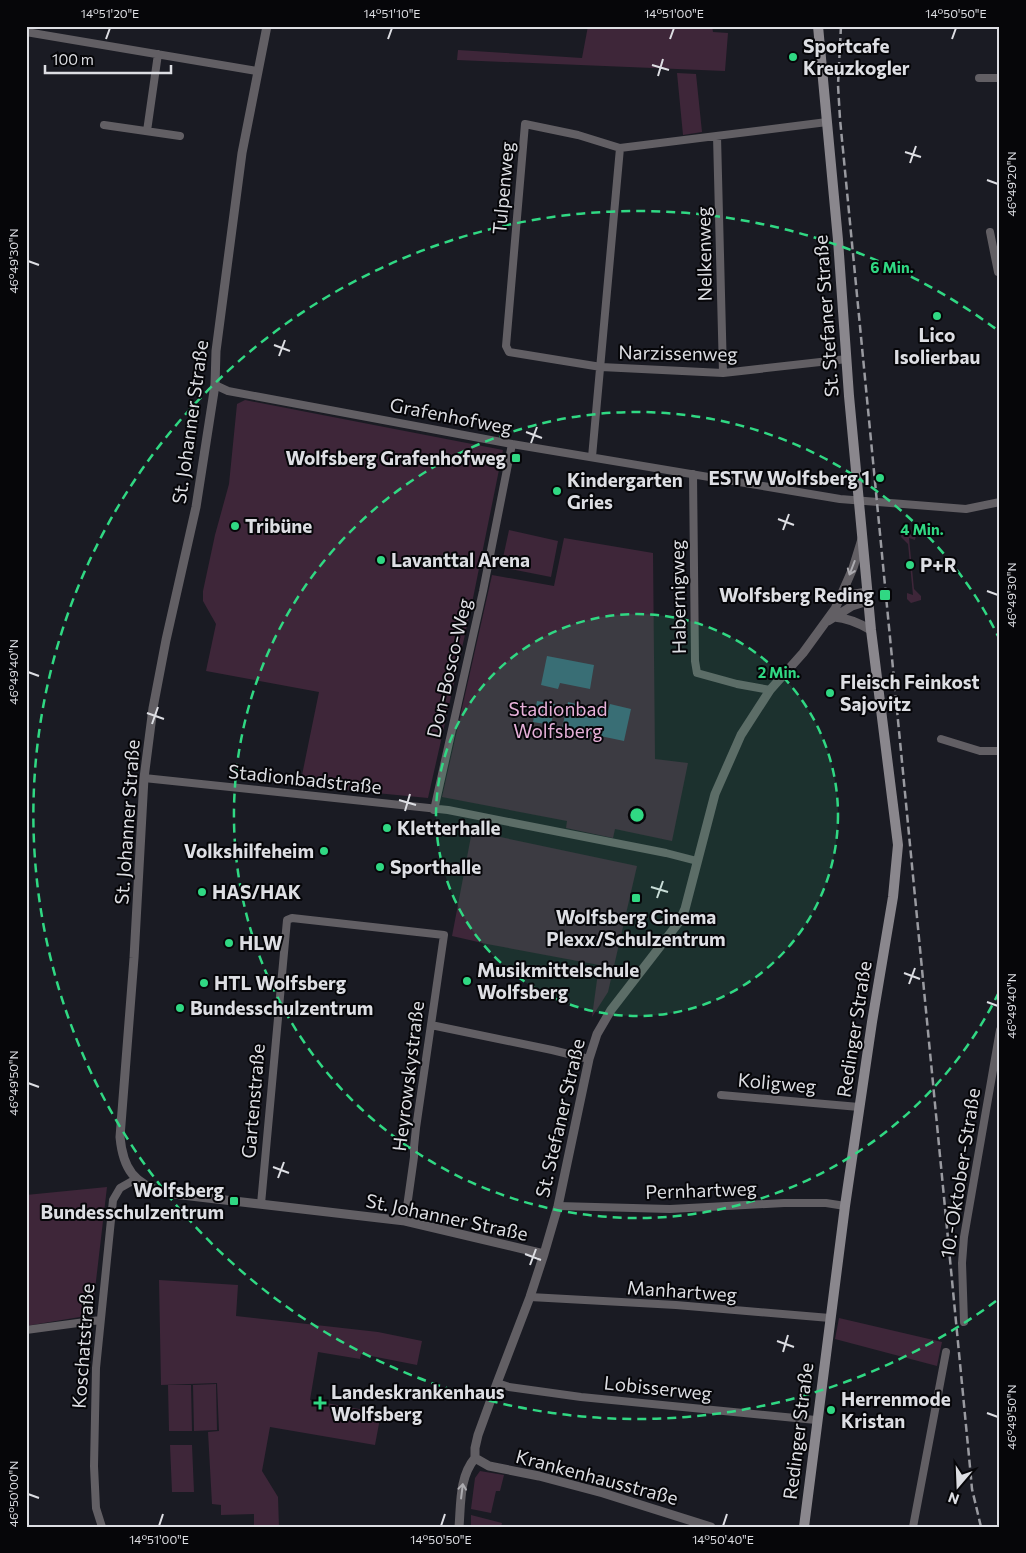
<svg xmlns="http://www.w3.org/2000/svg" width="1026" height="1553" viewBox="0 0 1026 1553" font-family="Commissioner,sans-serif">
<rect width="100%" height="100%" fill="#1a1b23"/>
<path fill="#3e2639" d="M588,26h124l1,6 15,1 -3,38 -268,-11 1,-10 124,8z
M677,73l19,1 6,58 -19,3z
M245,400l258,50 -32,158 -43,190 -83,-8v-7l-44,-3 18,-88 -113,-21 10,-47 -13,-23v-10l12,-56 14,-51 8,-80z
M906,529l6,1 4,5 -1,5 -6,-2 5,51 7,7v4l-10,3 -4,-4v-6l6,2 -5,-51 -7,-7 1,-5z
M509,530l49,11 -7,36 -50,-10z
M564,538l89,15 2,206 33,4 -16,78 -57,-12 -2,9 -47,-10 1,-7 -125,-24 50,-222 62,11z
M472,831l165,35 -29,126 -16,25 7,-52 -112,-21 -35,-8z
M107,1187l-15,128 -66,11v-131z
M159,1280l79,5 -2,31 142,16 44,9 -5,24 -56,-11 -1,5 -42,-7 -8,48 71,13 -6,32 -105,-18 -8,44 16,26 1,30h-25v-13l-33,1v-10l-9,-1 -4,-72 11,-1 -2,-48 -56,2z
M839,1318l103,24 -5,24 -102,-27z
M216,1384l1,46 -23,1 -1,-46z
M168,1385h23l1,46h-23z
M170,1445h22l2,47h-22z
M480,1471l24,4 -4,16h-4l-5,22 -20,-4 4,-31z
M471,1515l31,8 -1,4h-30z"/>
<path fill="#3b6073" d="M547,656l47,9 -4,24 -30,-6 -2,6 -17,-4z
M537,701l18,3 -4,21 -18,-3z
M568,702l40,9 2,-7 21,5 -7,32 -62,-13z"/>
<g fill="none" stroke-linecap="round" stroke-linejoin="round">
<path stroke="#625f64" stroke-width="8" d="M26,32l231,39
M979,78h21
M827,122l-207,26 -42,-13 -53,-11 -19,222 3,6 92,15 122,6 124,-14
M104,125l76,11
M147,131l11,-77
M717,136l6,237
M990,232l8,40h2
M215,385l13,6 284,53 328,55 126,10 34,-7
M592,457l28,-309
M693,474l2,187 2,12 40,11 33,6
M941,739l39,12h20
M144,778l304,32 218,43 31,8
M434,810l49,-219 29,-147
M431,1025l121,25 37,9
M721,1095l138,12
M261,1204l26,-284 5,-2 152,17 -28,193 -2,19v10l-9,64
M558,1206l112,3 114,-6h42l19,3
M530,1297l146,8 154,13
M964,1322l-2,-59 2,-26 36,-207
M26,1330l74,-10
M497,1383l12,4 72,10 235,23
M102,1527l-6,-19 -2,-42 2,-98 17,-168 7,-12 16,-9
M913,1527l33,-175"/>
<path stroke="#625f64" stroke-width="9" d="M267,26l-25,127 -26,198 -1,34 -19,122 -30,133 -13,68 -9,70 -10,180 -14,179c3,32 14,47 45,56l240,28 139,33
M839,599l10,-4 18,-3
M834,617c14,1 25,6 37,13
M828,621l24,-15 16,-5
M475,1458v-10l3,-13 19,-52 33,-86 14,-43 14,-48 31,-147 8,-25 14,-24 68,-88 6,-13 30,-115 26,-59 29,-45 33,-37 32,-44 18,-41 9,-29
M475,1458l14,8 50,10 64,17 108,34
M459,1527c2,-23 0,-50 16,-69"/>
<path stroke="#8a878d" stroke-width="10" d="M804,1527l41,-321 27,-184 21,-125 5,-52 -27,-215 -22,-234 -11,-156 -20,-214"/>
<path stroke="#999aa0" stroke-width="2.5" stroke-dasharray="8 4" stroke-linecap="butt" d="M841,26l-3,59 2,34 130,1348 2,22 9,38"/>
</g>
<defs><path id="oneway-shaft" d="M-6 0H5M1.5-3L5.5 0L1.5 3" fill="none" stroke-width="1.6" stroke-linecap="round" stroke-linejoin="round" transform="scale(1.25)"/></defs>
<g stroke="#acabb0">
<use href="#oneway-shaft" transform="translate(852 568) rotate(111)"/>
<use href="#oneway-shaft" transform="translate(462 1491) rotate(-83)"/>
</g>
<path fill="none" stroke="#dddee3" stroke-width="2" d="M106,39l4,-11M388,39l4,-11M670,39l4,-11M952,39l4,-11M652,65l17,5M658,76l5,-17M905,152l16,5M910,163l6,-17M987,180l11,4M28,261l11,4M274,345l16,6M279,356l6,-16M526,432l16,6M531,443l6,-16M778,519l16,6M783,530l6,-16M987,591l11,4M28,672l11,4M147,713l17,6M152,724l6,-17M399,800l17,5M405,811l5,-17M651,887l17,5M657,898l6,-17M904,973l16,6M909,984l6,-16M987,1002l11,4M28,1083l11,4M273,1167l16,6M278,1178l6,-16M525,1254l16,6M530,1265l6,-16M777,1341l17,6M783,1352l5,-17M987,1413l11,4M28,1494l11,4M159,1526l4,-12M441,1526l4,-12M723,1526l4,-12"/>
<circle cx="637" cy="815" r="201" fill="#30d883" fill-opacity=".12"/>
<g fill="none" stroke="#30d883" stroke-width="2.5" stroke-dasharray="9 6">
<circle cx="637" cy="815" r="201"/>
<path d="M999 992A403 403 0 1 1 999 638"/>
<path d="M996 1301A604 604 0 1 1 996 329"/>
</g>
<g fill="#30d883" stroke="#060609" stroke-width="2">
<circle cx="793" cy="57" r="5"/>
<circle cx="937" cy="316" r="5"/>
<rect x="511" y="453" width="10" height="10" rx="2.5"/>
<circle cx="880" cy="478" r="5"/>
<circle cx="557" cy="491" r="5"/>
<circle cx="235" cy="526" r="5"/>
<circle cx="381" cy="560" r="5"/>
<circle cx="910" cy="565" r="5"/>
<rect x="879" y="589" width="12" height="12" rx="2.5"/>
<circle cx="830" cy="693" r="5"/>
<circle cx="387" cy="828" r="5"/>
<circle cx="324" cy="851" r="5"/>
<circle cx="380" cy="867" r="5"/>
<circle cx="202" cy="892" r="5"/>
<rect x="631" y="893" width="10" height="10" rx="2.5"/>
<circle cx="229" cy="943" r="5"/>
<circle cx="467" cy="981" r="5"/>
<circle cx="204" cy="983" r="5"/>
<circle cx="180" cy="1008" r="5"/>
<rect x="229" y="1196" width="10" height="10" rx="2.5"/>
<path d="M317.5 1395.5h5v5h5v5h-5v5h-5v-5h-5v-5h5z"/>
<circle cx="831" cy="1410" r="5"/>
</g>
<g text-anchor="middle" stroke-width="4" stroke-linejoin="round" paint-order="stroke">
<g font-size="19" font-weight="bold" fill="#dddee3" stroke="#060609" text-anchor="start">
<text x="803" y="53">Sportcafe<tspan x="803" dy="22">Kreuzkogler</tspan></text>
<text x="937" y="342" text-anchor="middle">Lico<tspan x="937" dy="22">Isolierbau</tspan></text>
<text x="506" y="465" text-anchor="end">Wolfsberg Grafenhofweg</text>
<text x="870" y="485" text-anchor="end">ESTW Wolfsberg 1</text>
<text x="567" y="487">Kindergarten<tspan x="567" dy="22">Gries</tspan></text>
<text x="245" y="533">Tribüne</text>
<text x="391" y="567">Lavanttal Arena</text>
<text x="920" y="572">P+R</text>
<text x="874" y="602" text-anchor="end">Wolfsberg Reding</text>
<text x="840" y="689">Fleisch Feinkost<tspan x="840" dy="22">Sajovitz</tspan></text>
<text x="397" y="835">Kletterhalle</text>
<text x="314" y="858" text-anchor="end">Volkshilfeheim</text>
<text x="390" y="874">Sporthalle</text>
<text x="212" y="899">HAS/HAK</text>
<text x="636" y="924" text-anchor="middle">Wolfsberg Cinema<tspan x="636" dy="22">Plexx/Schulzentrum</tspan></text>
<text x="239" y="950">HLW</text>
<text x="477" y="977">Musikmittelschule<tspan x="477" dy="22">Wolfsberg</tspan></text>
<text x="214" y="990">HTL Wolfsberg</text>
<text x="190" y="1015">Bundesschulzentrum</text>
<text x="224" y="1197" text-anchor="end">Wolfsberg<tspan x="224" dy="22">Bundesschulzentrum</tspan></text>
<text x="331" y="1399">Landeskrankenhaus<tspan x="331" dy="22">Wolfsberg</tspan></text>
<text x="841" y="1406">Herrenmode<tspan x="841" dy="22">Kristan</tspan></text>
</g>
<g font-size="19" fill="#dddee3" stroke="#060609">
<text transform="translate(503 188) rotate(-85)" y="7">Tulpenweg</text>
<text transform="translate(704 254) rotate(-91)" y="7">Nelkenweg</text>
<text transform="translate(826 316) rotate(-94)" y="7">St. Stefaner Straße</text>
<text transform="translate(678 353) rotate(1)" y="7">Narzissenweg</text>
<text transform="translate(451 416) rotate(11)" y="7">Grafenhofweg</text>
<text transform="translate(190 422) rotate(-82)" y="7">St. Johanner Straße</text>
<text transform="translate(678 597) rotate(-91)" y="7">Habernigweg</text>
<text transform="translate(449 668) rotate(-77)" y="7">Don-Bosco-Weg</text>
<text transform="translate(305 779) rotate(6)" y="7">Stadionbadstraße</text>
<text transform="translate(127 822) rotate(-86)" y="7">St. Johanner Straße</text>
<text transform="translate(854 1029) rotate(-81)" y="7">Redinger Straße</text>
<text transform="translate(408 1076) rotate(-83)" y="7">Heyrowskystraße</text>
<text transform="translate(777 1083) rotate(5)" y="7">Koligweg</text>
<text transform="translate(253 1101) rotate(-85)" y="7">Gartenstraße</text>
<text transform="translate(560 1118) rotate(-77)" y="7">St. Stefaner Straße</text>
<text transform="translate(960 1173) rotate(-81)" y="7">10.-Oktober-Straße</text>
<text transform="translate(701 1190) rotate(-2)" y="7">Pernhartweg</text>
<text transform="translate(447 1217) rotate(12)" y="7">St. Johanner Straße</text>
<text transform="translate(682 1291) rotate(4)" y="7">Manhartweg</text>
<text transform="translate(83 1346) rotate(-86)" y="7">Koschatstraße</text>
<text transform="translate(658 1388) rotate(6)" y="7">Lobisserweg</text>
<text transform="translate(798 1431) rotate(-83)" y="7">Redinger Straße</text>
<text transform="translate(597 1477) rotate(15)" y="7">Krankenhausstraße</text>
</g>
<g font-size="19" fill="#e7b0d9" stroke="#060609">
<text x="558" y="716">Stadionbad<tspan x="558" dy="22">Wolfsberg</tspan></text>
</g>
</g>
<circle cx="637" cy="815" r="8" fill="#30d883" stroke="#060609" stroke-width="2.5"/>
<g font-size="15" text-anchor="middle" font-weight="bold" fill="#30d883" stroke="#060609" stroke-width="4" stroke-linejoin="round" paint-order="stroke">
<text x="892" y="273">6 Min.</text>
<text x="922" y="535">4 Min.</text>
<text x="779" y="678">2 Min.</text>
</g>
<rect width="1026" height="1553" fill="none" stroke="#060609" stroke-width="55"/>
<g transform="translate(958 1486) rotate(199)" stroke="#060609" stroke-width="4" paint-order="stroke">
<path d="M0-4L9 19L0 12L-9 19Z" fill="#dddee3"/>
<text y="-8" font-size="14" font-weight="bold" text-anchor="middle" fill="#dddee3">N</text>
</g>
<path d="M45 65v8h126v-8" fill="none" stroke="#dddee3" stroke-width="2.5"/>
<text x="52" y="65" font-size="15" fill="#dddee3" stroke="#060609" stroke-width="4" paint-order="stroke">100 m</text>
<rect x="28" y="28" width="970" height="1498" fill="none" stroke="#dddee3" stroke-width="2"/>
<g font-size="12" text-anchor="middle" fill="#dddee3">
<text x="110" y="18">14°51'20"E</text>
<text x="392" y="18">14°51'10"E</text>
<text x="674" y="18">14°51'00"E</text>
<text x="956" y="18">14°50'50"E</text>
<text transform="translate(1012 184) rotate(-90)" y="4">46°49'20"N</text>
<text transform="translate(14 261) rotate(-90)" y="4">46°49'30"N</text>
<text transform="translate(1012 595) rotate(-90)" y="4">46°49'30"N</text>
<text transform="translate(14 672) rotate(-90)" y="4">46°49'40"N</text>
<text transform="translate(1012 1006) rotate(-90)" y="4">46°49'40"N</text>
<text transform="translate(14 1083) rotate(-90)" y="4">46°49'50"N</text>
<text transform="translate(1012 1417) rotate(-90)" y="4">46°49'50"N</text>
<text transform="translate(14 1494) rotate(-90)" y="4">46°50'00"N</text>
<text x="159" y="1544">14°51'00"E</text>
<text x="441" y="1544">14°50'50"E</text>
<text x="723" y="1544">14°50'40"E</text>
</g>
</svg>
